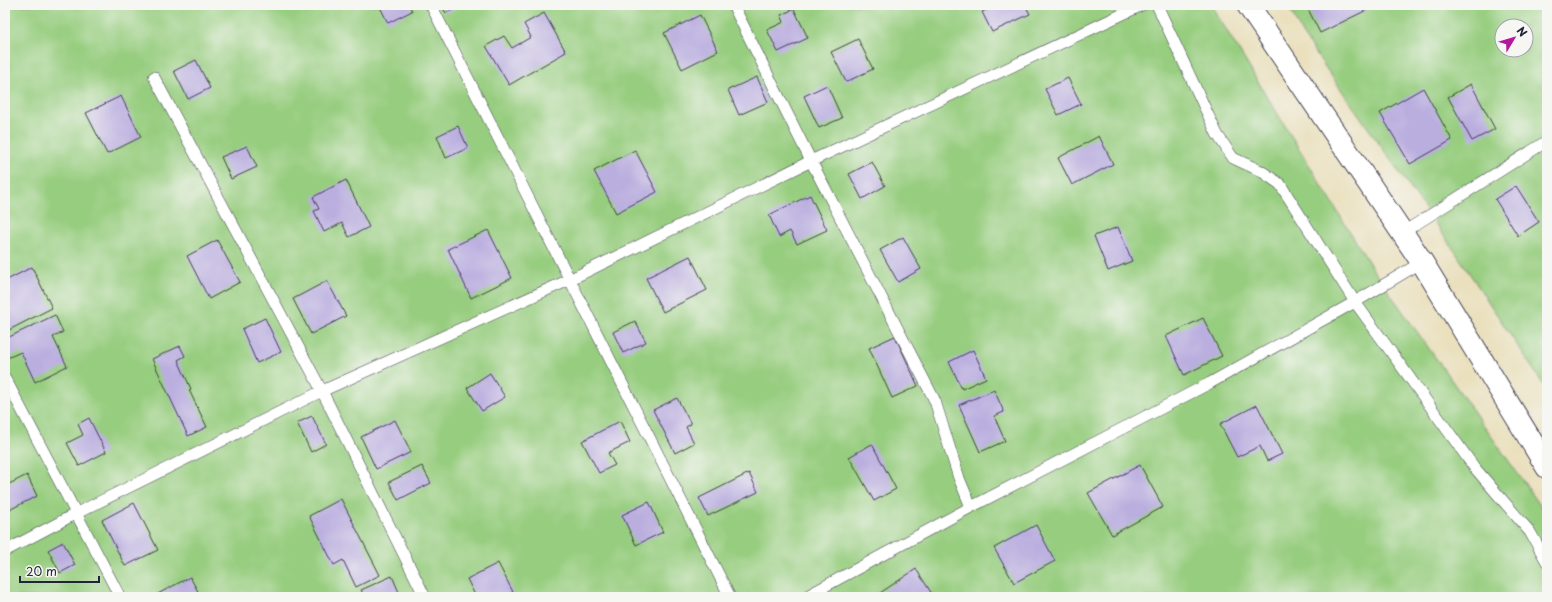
<svg xmlns="http://www.w3.org/2000/svg" width="1552" height="602" viewBox="0 0 1552 602" font-family="'Playpen Sans',sans-serif">
<rect width="100%" height="100%" fill="#f6f6f2"/>
<filter id="ink" filterUnits="userSpaceOnUse"><feTurbulence type="fractalNoise" baseFrequency=".025" numOctaves="2"/><feDisplacementMap in="SourceGraphic" scale="8" xChannelSelector="R" yChannelSelector="G"/><feConvolveMatrix kernelMatrix="1 2 1 2 8 2 1 2 1" color-interpolation-filters="sRGB"/></filter>
<filter id="wash" filterUnits="userSpaceOnUse"><feTurbulence type="fractalNoise" baseFrequency=".012" numOctaves="4" result="noise"/><feDisplacementMap in="SourceGraphic" scale="16" xChannelSelector="R" yChannelSelector="G"/><feGaussianBlur stdDeviation="0.9" result="paint"/><feColorMatrix in="noise" values="0 0 0 0 0 0 0 0 0 0 0 0 0 0 0 0 0 1.4 0 .05"/><feComposite in="paint" operator="in"/></filter>
<g filter="url(#wash)">
<rect width="100%" height="100%" fill="#eae0bd"/>
<path fill="#97cd7f" stroke="#5c785d" fill-rule="evenodd" d="M5,5h1206l163,266 173,244v82h-1542z
M1288,5h259v385l-91,-137 -154,-219zM1502,26h24v24h-24z"/>
<g id="blocks">
<path fill="#baaedf" d="M379,5h30l3,6 -24,12z
M441,5h21l-16,8z
M996,5h29l5,9 -38,18 -10,-20z
M1306,5h71l-57,28z
M794,9l14,29 -30,14 -11,-22 17,-8 -3,-7z
M544,13l22,39 -57,33 -23,-39 18,-10 8,12 19,-11 -7,-13z
M700,15l18,36 -36,18 -18,-36z
M858,39l15,30 -27,13 -15,-30z
M196,60l14,28 -22,11 -14,-28z
M757,77l11,25 -29,13 -11,-25z
M1068,78l13,26 -23,11 -13,-26z
M1471,84l24,45 -23,12 -24,-44z
M827,85l15,33 -23,10 -15,-32z
M1423,88l29,52 -42,24 -30,-51z
M121,96l20,41 -34,17 -21,-41z
M458,126l10,22 -22,10 -9,-22z
M1099,136l14,28 -41,21 -14,-27z
M247,146l10,21 -26,12 -10,-22z
M635,150l22,42 -41,21 -22,-42z
M872,162l13,24 -23,13 -13,-25z
M346,180l23,47 -20,10 -7,-14 -18,9 -10,-21 5,-2 -6,-12z
M1516,186l23,36 -21,14 -23,-37z
M810,195l17,35 -30,14 -7,-13 -11,6 -10,-22z
M1118,227l14,34 -24,10 -14,-35z
M488,230l24,48 -41,20 -23,-49z
M903,237l18,32 -23,13 -18,-32z
M217,240l23,42 -31,17 -22,-43z
M690,256l17,34 -44,22 -17,-34z
M32,267l20,41 -47,24v-51z
M327,281l19,35 -35,18 -18,-35z
M55,315l8,17 -10,5 14,29 -32,16 -14,-30 -16,7v-20z
M265,318l16,34 -24,11 -15,-34z
M1203,318l19,38 -38,19 -18,-39z
M635,321l11,21 -23,11 -10,-21z
M895,336l23,50 -26,12 -23,-50z
M180,346l5,10 -7,4 13,29 -2,1 18,37 -19,9 -36,-77z
M973,350l13,28 -24,11 -13,-27z
M490,373l15,24 -23,14 -15,-23z
M994,390l10,22 -10,4 11,25 -25,11 -21,-47z
M677,398l14,26 -5,3 8,16 -19,10 -22,-43z
M1257,405l25,49 -15,7 -7,-15 -23,11 -17,-33z
M312,416l14,28 -15,8 -14,-29z
M89,418l17,34 -27,14 -12,-23 16,-8 -5,-11z
M395,420l16,32 -35,17 -15,-32z
M620,421l10,21 -22,11 7,12 -16,8 -17,-32z
M872,444l24,45 -22,12 -25,-44z
M1140,465l23,42 -51,28 -24,-42z
M422,466l9,17 -33,17 -9,-18z
M749,473l9,19 -50,24 -9,-18z
M27,475l10,21 -26,13 -6,-13v-10z
M341,499l39,76 -24,12 -13,-27 -9,5 -25,-49z
M649,502l14,30 -27,13 -14,-30z
M134,503l24,47 -33,16 -23,-46z
M1036,525l19,36 -41,22 -20,-35z
M63,542l12,23 -15,8 -12,-23z
M498,563l15,29 -10,5h-27l-9,-18z
M916,569l18,28h-60z
M392,576l9,21h-36l-4,-7z
M190,577l11,20h-49z"/>
</g>
</g>
<g filter="url(#ink)">
<use href="#blocks" fill-opacity="0" stroke="#403e4e" stroke-width="1"/>
<g fill="none" stroke-linecap="round" stroke-linejoin="round">
<g stroke="#403e4e" stroke-width="12">
<path id="lane" d="M431,5l299,592
M733,5l78,156 124,240 24,77 12,29
M1157,5l60,129 16,24 28,13 19,13 75,118 119,165 56,65 17,30
M154,77l168,314 103,206
M1402,233l145,-92
M5,378l115,219
M5,551l72,-38 245,-122 247,-111 242,-119 331,-156
M805,597l166,-90 239,-124 145,-81 67,-40"/>
</g>
<g stroke="#403e4e" stroke-width="24">
<path id="secondary" d="M1248,5l174,257 125,205"/>
</g>
<use href="#lane" stroke="#fff" stroke-width="11"/>
<use href="#secondary" stroke="#fff" stroke-width="22"/>
</g>
</g>
<rect width="1552" height="602" fill="none" stroke="#f6f6f2" stroke-width="20"/>
<g transform="translate(1514 38) rotate(52)"><circle r="19" fill="#f6f6f2" stroke="#a1a1a9"/>
<path d="M0-3L7 15L0 10L-7 15Z" fill="#b5179e"/>
<text y="-6" font-size="11" font-weight="bold" text-anchor="middle" fill="#22223b">N</text>
</g>
<path d="M20 576v6h79v-6" fill="none" stroke="#22223b" stroke-width="2"/>
<text x="26" y="576" font-size="12" fill="#22223b" stroke="#f6f6f2" stroke-width="3" paint-order="stroke">20 m</text>
</svg>
